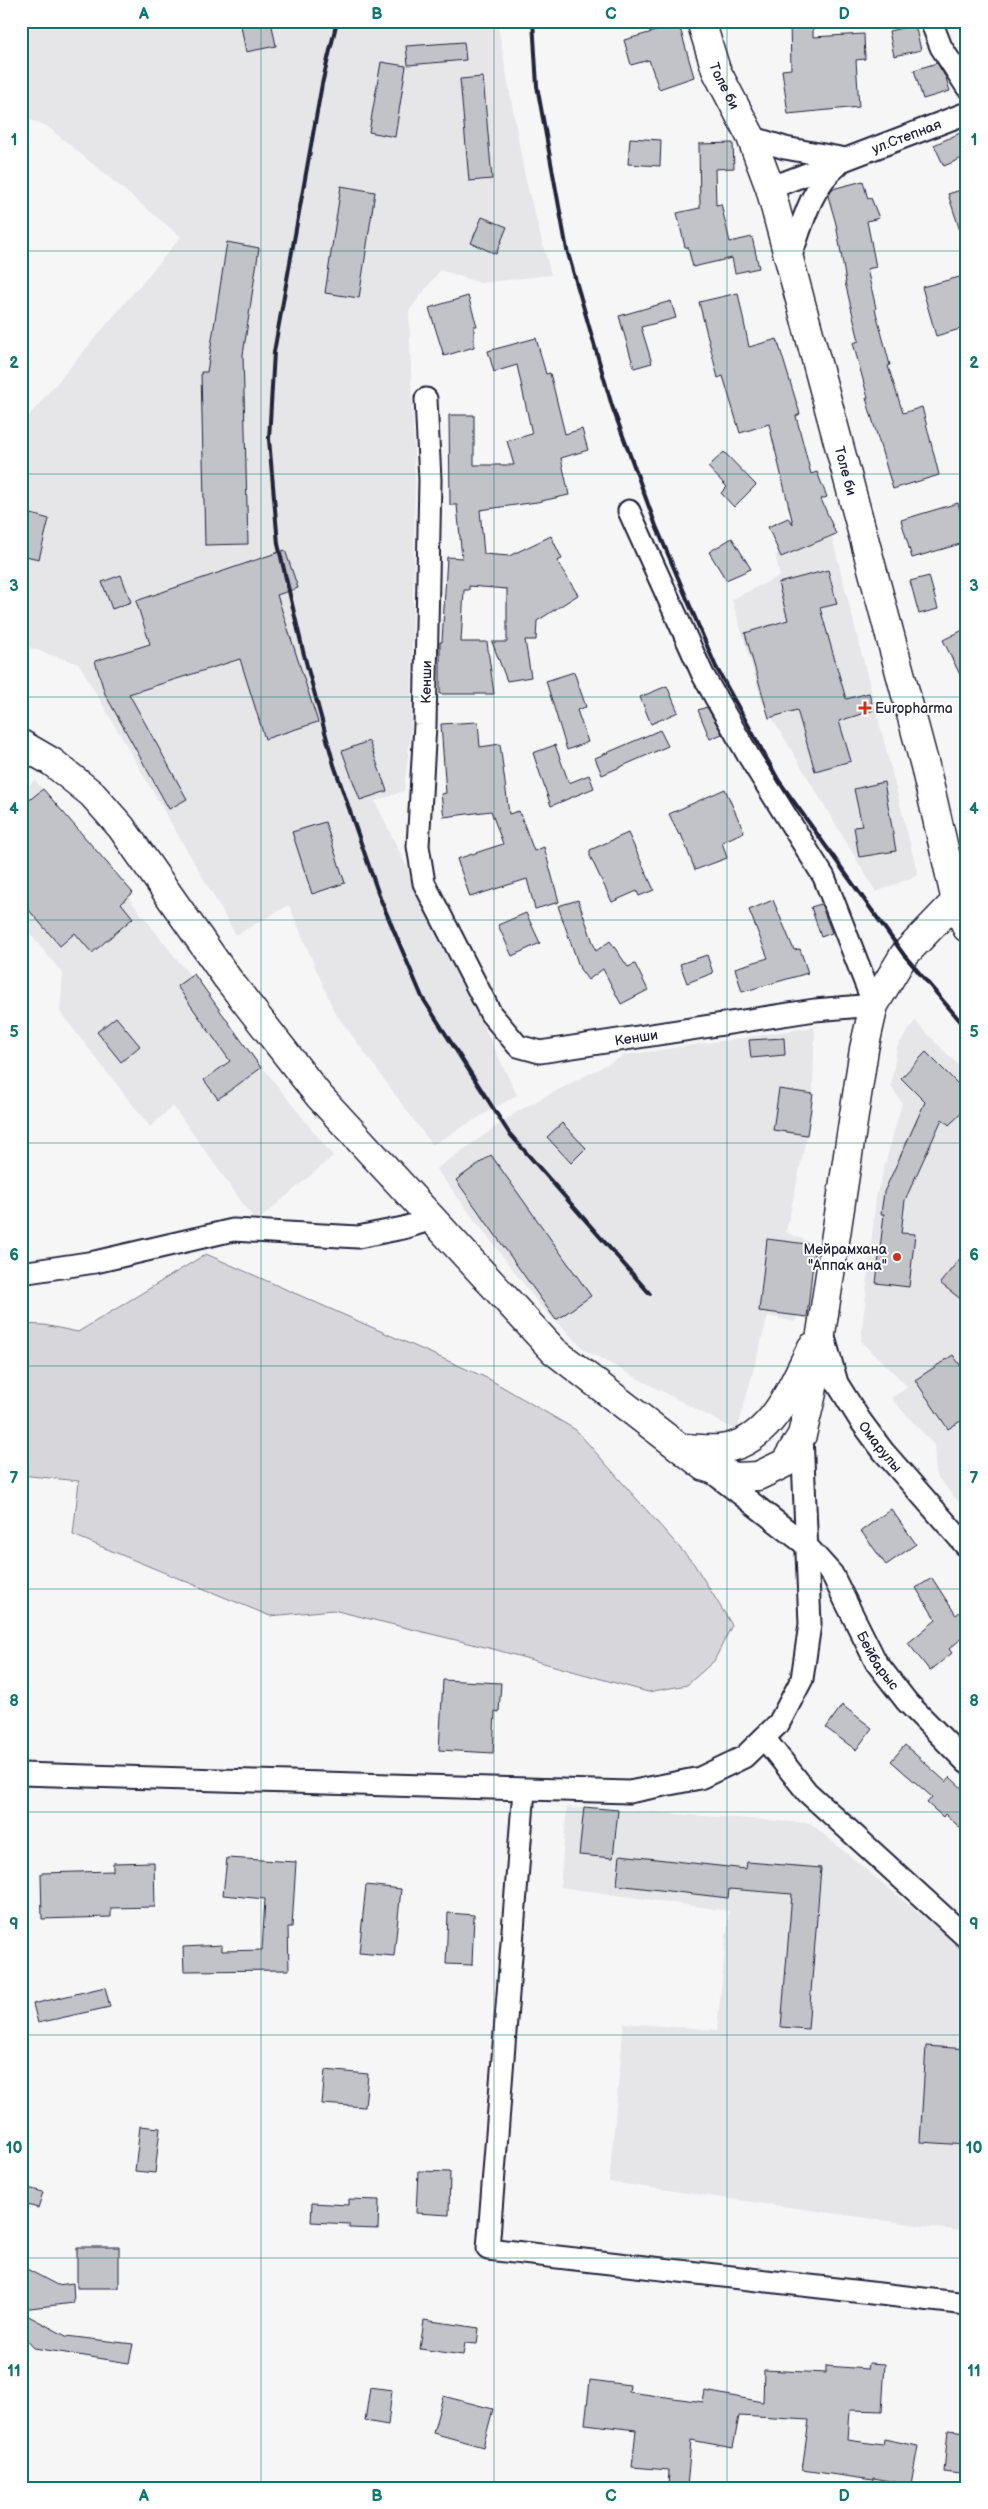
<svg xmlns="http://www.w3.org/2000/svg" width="988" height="2509" viewBox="0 0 988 2509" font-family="'Balsamiq Sans',sans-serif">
<rect width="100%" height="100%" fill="#f6f6f7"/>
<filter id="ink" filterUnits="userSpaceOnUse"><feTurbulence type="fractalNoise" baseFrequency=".02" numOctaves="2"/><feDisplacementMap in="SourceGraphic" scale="10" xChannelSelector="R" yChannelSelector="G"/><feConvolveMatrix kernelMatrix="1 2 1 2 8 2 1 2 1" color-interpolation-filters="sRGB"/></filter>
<g filter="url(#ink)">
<path fill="#e6e6e9" d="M21,21h117l10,7 15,-7h334l28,156 26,98 -71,8 -40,-13 -31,41 6,173 -4,245 -7,62 -29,10 142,294 -85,50 -98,-134 -45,-106 -53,30 -157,-271 -58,-19v-220l160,-188 -134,-111 -26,-9z
M832,537l86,338 -42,17 -114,-191 -30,-102 48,-23 -5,-21z
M35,780l298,376 -77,66 -83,-116 -23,21 -90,-115 3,-38 -42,-51v-130z
M915,1021l52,53v438l-31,-37 -2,-30 -43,-47 17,-11 -47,-46 15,-144 26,-94 -11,-17 6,-39z
M815,1027l-3,85 -26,120 32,14 -23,76 -27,-6 -31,115 -151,-80 -47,-47 -103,-135 84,-59 105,-55z
M567,1807l243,16 157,130v279l-358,-50 15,-159 93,7 12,-119 -169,-24z"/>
<path fill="#d7d7db" stroke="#7c7c8b" d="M206,1254l283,125 87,51 118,134 38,61 -18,36 -27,24 -39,7 -155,-43 -160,-39 -63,6 -197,-81 6,-54 -58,-6v-151l23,1 34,7z"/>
<path fill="#c2c2c9" stroke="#22223b" d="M240,21h31l5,25 -30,6z
M653,21h25l16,56 -35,12 -10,-29 -18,5 -7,-25 32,-9z
M790,21h23v16l51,-3 1,25 -9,1 3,47 -71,7 -6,-44 9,-1z
M915,25l6,25 -27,6 -5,-25z
M464,42l2,18 -58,5 -2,-19z
M381,62l25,4 -11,71 -26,-5z
M937,63l9,15 4,13 -27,8 -9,-29z
M483,77l9,102 -23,2 -9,-102z
M960,133l7,14v9l-23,10 -10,-21z
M630,138l31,2 -1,26 -32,-2z
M733,143l1,25 -19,1 1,36 5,-1 9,38 22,-5 7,31 -24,5 -3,-15 -39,9 -5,-20h-3l-8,-34 23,-5 -1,-64z
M863,181l5,18 3,-1 8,20 -12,3 9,46 -9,2 9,39 -1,1 15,56 -2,1 15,47 19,-6 17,68 -46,14 -27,-91h2l-15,-55 6,-2 -14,-59h1l-10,-58 -8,-28 4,-7z
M341,186l34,6 -16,106 -34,-5z
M967,188v52h-4l-15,-46z
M482,217l25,10 -11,27 -25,-11z
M227,242l32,6 -16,107 5,189 -43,1 -4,-173h6z
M967,275v52l-31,9 -14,-49z
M738,293l11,54 28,-8 23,75 -4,2 15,58 6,-2 10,25 -6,2 15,35 -55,23 -13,-30 20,-9 5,6 -24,-100 -29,9 -17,-57 -5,2 -19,-76z
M468,296l9,30h-3v21l-30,9 -15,-48z
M671,301l5,17 -35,9 11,36 -18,5 -15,-52z
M536,338l10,36 4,-1 15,61 17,-5 6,21 -27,8 8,37 -32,7 -57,8 4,44 25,2 42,-20 11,23 -5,2 21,34 -41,26 -1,19h-11l6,37 -24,4 -15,-39h15v-53l-38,-3v4h-5l-3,52h26l7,52h-54v-52h2l5,-85 15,1 -5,-53h-7l-1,-90h25v50h40l-7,-24 25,-7 -15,-69 -23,7 -6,-21z
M724,452l32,33 -22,22 -13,-14 6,-6 -19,-20z
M958,503l9,31v8l-55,16 -11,-38z
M21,511l28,8 -10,40 -18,-4z
M732,538l19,31 -25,11 -17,-28z
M285,550l13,38 -21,7 41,127 -53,17 -25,-80 -111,35 58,105 -18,10 -64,-115 -10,-33 55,-17 -14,-43z
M828,570l9,34 -17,4 26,91 23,-6 5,17 -35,11 12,40 -36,10 -18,-61 -28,8 -24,-85 43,-13 -10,-37z
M121,575l10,27 -19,7 -10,-27z
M929,576l9,33 -19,5 -9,-33z
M967,628v61l-24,-49z
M574,672l12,35 -9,3 11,32 -21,8 -21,-69z
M667,686l11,26 -27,12 -11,-27z
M707,707l15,27 -12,5 -12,-29z
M478,722l2,25 20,-3 9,70 10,-3 15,40 10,-4 15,55 -24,7 -8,-30 -57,18 -13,-38 46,-15 -12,-33 -47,6 -3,-23 5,-1 -5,-69z
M660,730l8,16 -66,29 -7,-17z
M369,741l18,50 -27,9 -18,-49z
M555,745l14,38 20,-8 5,13 -43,18 -18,-53z
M884,782l12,69 -37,6 -5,-30 8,-1 -8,-37z
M43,789l90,104 -12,10 12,15 -41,35 -17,-20 -15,13 -39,-45v-94z
M725,789l19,43 -22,10 5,16 -32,12 -14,-36 -2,1 -10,-21z
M325,822l20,61 -33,11 -20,-62z
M628,833l26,57 -15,6 -2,-5 -25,11 -22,-46v-6z
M578,900l18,51 14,-10 18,26 7,-3 13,26 -27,14 -18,-35 -15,11 -8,-11 -22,-63z
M773,900l21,50 6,-1 8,24 -66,19 -7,-24 33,-10 -19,-48z
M821,904l11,29 -11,4 -10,-30z
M526,913l14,30 -28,13 -14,-31z
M707,955l6,18 -26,10 -7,-19z
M194,974l67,94 -43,31 -14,-19 26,-19 -53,-75z
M116,1017l24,29 -19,16 -24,-30z
M784,1038l1,17 -34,3 -2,-18z
M926,1052l41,41v15l-18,17 -7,-6 -37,81 -4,33 14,1 -6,53 -33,-4 8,-69h-3l3,-22 41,-90 -24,-24z
M779,1089l34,5 -6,41 -34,-5z
M562,1123l24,25 -15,15 -24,-26z
M491,1155l100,141 -35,24 -100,-140z
M767,1239l48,6 -8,72 -48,-6z
M967,1250v54l-27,-21z
M953,1355l14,20v42l-19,12 -33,-49z
M891,1509l25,35 -30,21 -25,-34z
M932,1578l24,37 11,-9v28l-18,15 3,4 -22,18 -22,-28 28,-23 -20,-32z
M443,1680l58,3 -2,29 -4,-1 -2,42 -54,-3z
M842,1705l30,23 -16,22 -30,-22z
M905,1745l41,37 4,-5 17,16v41l-22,-20 -2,3 -16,-14 5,-6 -41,-36z
M584,1807l34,3 -5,48 -34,-3z
M620,1855l126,14 1,-7 74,6 -13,161 -27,-2 11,-133 -63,-5 -1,9 -111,-13z
M227,1858l69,4 -4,65h-4l1,43 -105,1 -1,-24 39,-2v6l40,-1 3,-51 -42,-4z
M154,1862l1,45 -44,1v9l-69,2 -1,-46 72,-2v-8z
M366,1885l35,4 -7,67 -35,-3z
M448,1913l26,2 -2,50 -26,-1z
M105,1987l5,20 -72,16 -5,-19z
M926,2046l41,3v96l-47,-3z
M325,2070l43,4 -3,33 -43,-3z
M140,2126l20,2 -5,45 -20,-2z
M418,2171l32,1 -1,43 -33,-2z
M28,2188l15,4 -5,16 -15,-4z
M349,2199l30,1 -1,29 -29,-1v-4l-38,-2 1,-19 37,2z
M77,2247h42v41h-42z
M21,2266l36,19 16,-2 1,20 -53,6z
M21,2312l45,24 67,8 -4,19 -95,-15 -13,-14z
M424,2320l55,8 -2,16 -12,-1 -2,12 -43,-6z
M869,2363l16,1 -3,47 -32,-1 -2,30 35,5 1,-6 34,7 -7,39 -38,-7v2l-71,-10 7,-50 -70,-4 -6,32 -42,-8 -4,48h-19l1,-18 -37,-3 4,-37 -51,-6 5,-44 40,5 -1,7 74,10 2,-11 58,11 1,-32 62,3v-7l42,3z
M370,2387l22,3 -4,35 -23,-4z
M443,2396l50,13 -10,38 -50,-14z
M948,2430l19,2v43l-23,-3z"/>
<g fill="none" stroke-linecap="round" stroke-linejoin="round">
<g stroke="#22223b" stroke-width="25">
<g id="minor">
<path d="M931,21l10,26 26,40"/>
<path d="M751,137l34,11 61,11"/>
<path id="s1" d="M770,188l197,-75"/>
<path d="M790,258c12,-32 20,-71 48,-93"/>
<path id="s2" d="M426,399l4,81 -5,245 -7,121 6,37 67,131 27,32 22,6 275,-42 59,-5 -50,-128 -76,-122 -45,-80 -74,-164"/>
<path d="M21,1273l74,-11 138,-32 125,7 45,-9 30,-9"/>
<path id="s3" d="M823,1334l14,49 23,37 23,31 84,96"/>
<path id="s4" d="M712,1472l94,73 26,29 44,88 31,40 60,61"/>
<path d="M764,1738l43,54 160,146"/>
<path d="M21,1774l608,18 71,-14 44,-21 35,-34 23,-44 8,-55 -8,-189"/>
<path d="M524,1790l-36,459 479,55"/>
</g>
</g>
<g stroke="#22223b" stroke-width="31">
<g id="major">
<path id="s5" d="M701,21l15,49 35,67 19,51 155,578 31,135 11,27"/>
<path d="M21,744l31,18 40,32 29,33 106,151 92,118 235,255 151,116 31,10 22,-1 27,-13 17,-28 10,-42 52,-344 10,-44 30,-50 52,-54"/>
<path d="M681,1448c13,0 26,2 39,1 52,-6 71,-62 92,-102"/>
</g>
</g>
<use href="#minor" stroke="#fff" stroke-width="21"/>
<use href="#major" stroke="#fff" stroke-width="28"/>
<path stroke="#22223b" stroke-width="4" d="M337,21l-15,63 -48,268 -5,87 9,105 25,107 31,114 46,133 42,99 87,136 141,161
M533,21l4,65 30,164 45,156 44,120 60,141 63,114 125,174 63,74"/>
</g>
</g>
<path fill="none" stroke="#0f766e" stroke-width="1" stroke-opacity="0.55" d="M261,21v2467M494,21v2467M727,21v2467M21,251h946M21,474h946M21,697h946M21,920h946M21,1143h946M21,1366h946M21,1589h946M21,1812h946M21,2035h946M21,2258h946"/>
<g fill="#c8321e" stroke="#fff" stroke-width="2">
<path d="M862.5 700.5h5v5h5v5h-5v5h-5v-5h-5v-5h5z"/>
<circle cx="897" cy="1257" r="5"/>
</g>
<g text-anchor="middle" stroke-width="4" stroke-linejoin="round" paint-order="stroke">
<g font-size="14" fill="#22223b" stroke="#fff">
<text dy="5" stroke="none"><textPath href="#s5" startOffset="69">Толе би</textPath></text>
<text dy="5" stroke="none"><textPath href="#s1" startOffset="146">ул.Степная</textPath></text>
<text dy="5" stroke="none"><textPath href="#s5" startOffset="474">Толе би</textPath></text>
<text transform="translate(426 682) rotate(-89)" y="5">Кенши</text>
<text dy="5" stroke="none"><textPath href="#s2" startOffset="794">Кенши</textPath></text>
<text dy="5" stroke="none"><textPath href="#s3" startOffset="128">Омарулы</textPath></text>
<text dy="5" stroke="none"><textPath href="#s4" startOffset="256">Бейбарыс</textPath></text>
</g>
<g font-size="14" fill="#22223b" stroke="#fff" text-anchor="start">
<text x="875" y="713">Europharma</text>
<text x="887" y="1254" text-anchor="end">Мейрамхана<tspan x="887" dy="16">"Аппак ана"</tspan></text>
</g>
</g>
<rect width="988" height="2509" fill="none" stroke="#fff" stroke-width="55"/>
<rect x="28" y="28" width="932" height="2454" fill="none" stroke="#0f766e" stroke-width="2"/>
<g font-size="16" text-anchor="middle" font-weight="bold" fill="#0f766e">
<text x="144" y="19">A</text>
<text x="377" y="19">B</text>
<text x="611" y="19">C</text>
<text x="844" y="19">D</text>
<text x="14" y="145">1</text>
<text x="974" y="145">1</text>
<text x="14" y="368">2</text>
<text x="974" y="368">2</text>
<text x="14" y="591">3</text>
<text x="974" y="591">3</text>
<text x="14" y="814">4</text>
<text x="974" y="814">4</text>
<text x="14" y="1037">5</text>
<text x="974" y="1037">5</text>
<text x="14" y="1260">6</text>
<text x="974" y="1260">6</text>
<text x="14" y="1483">7</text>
<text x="974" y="1483">7</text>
<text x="14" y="1706">8</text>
<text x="974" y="1706">8</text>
<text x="14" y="1929">9</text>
<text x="974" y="1929">9</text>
<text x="14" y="2153">10</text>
<text x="974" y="2153">10</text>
<text x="14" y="2376">11</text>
<text x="974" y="2376">11</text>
<text x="144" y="2501">A</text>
<text x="377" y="2501">B</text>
<text x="611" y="2501">C</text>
<text x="844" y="2501">D</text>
</g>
</svg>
